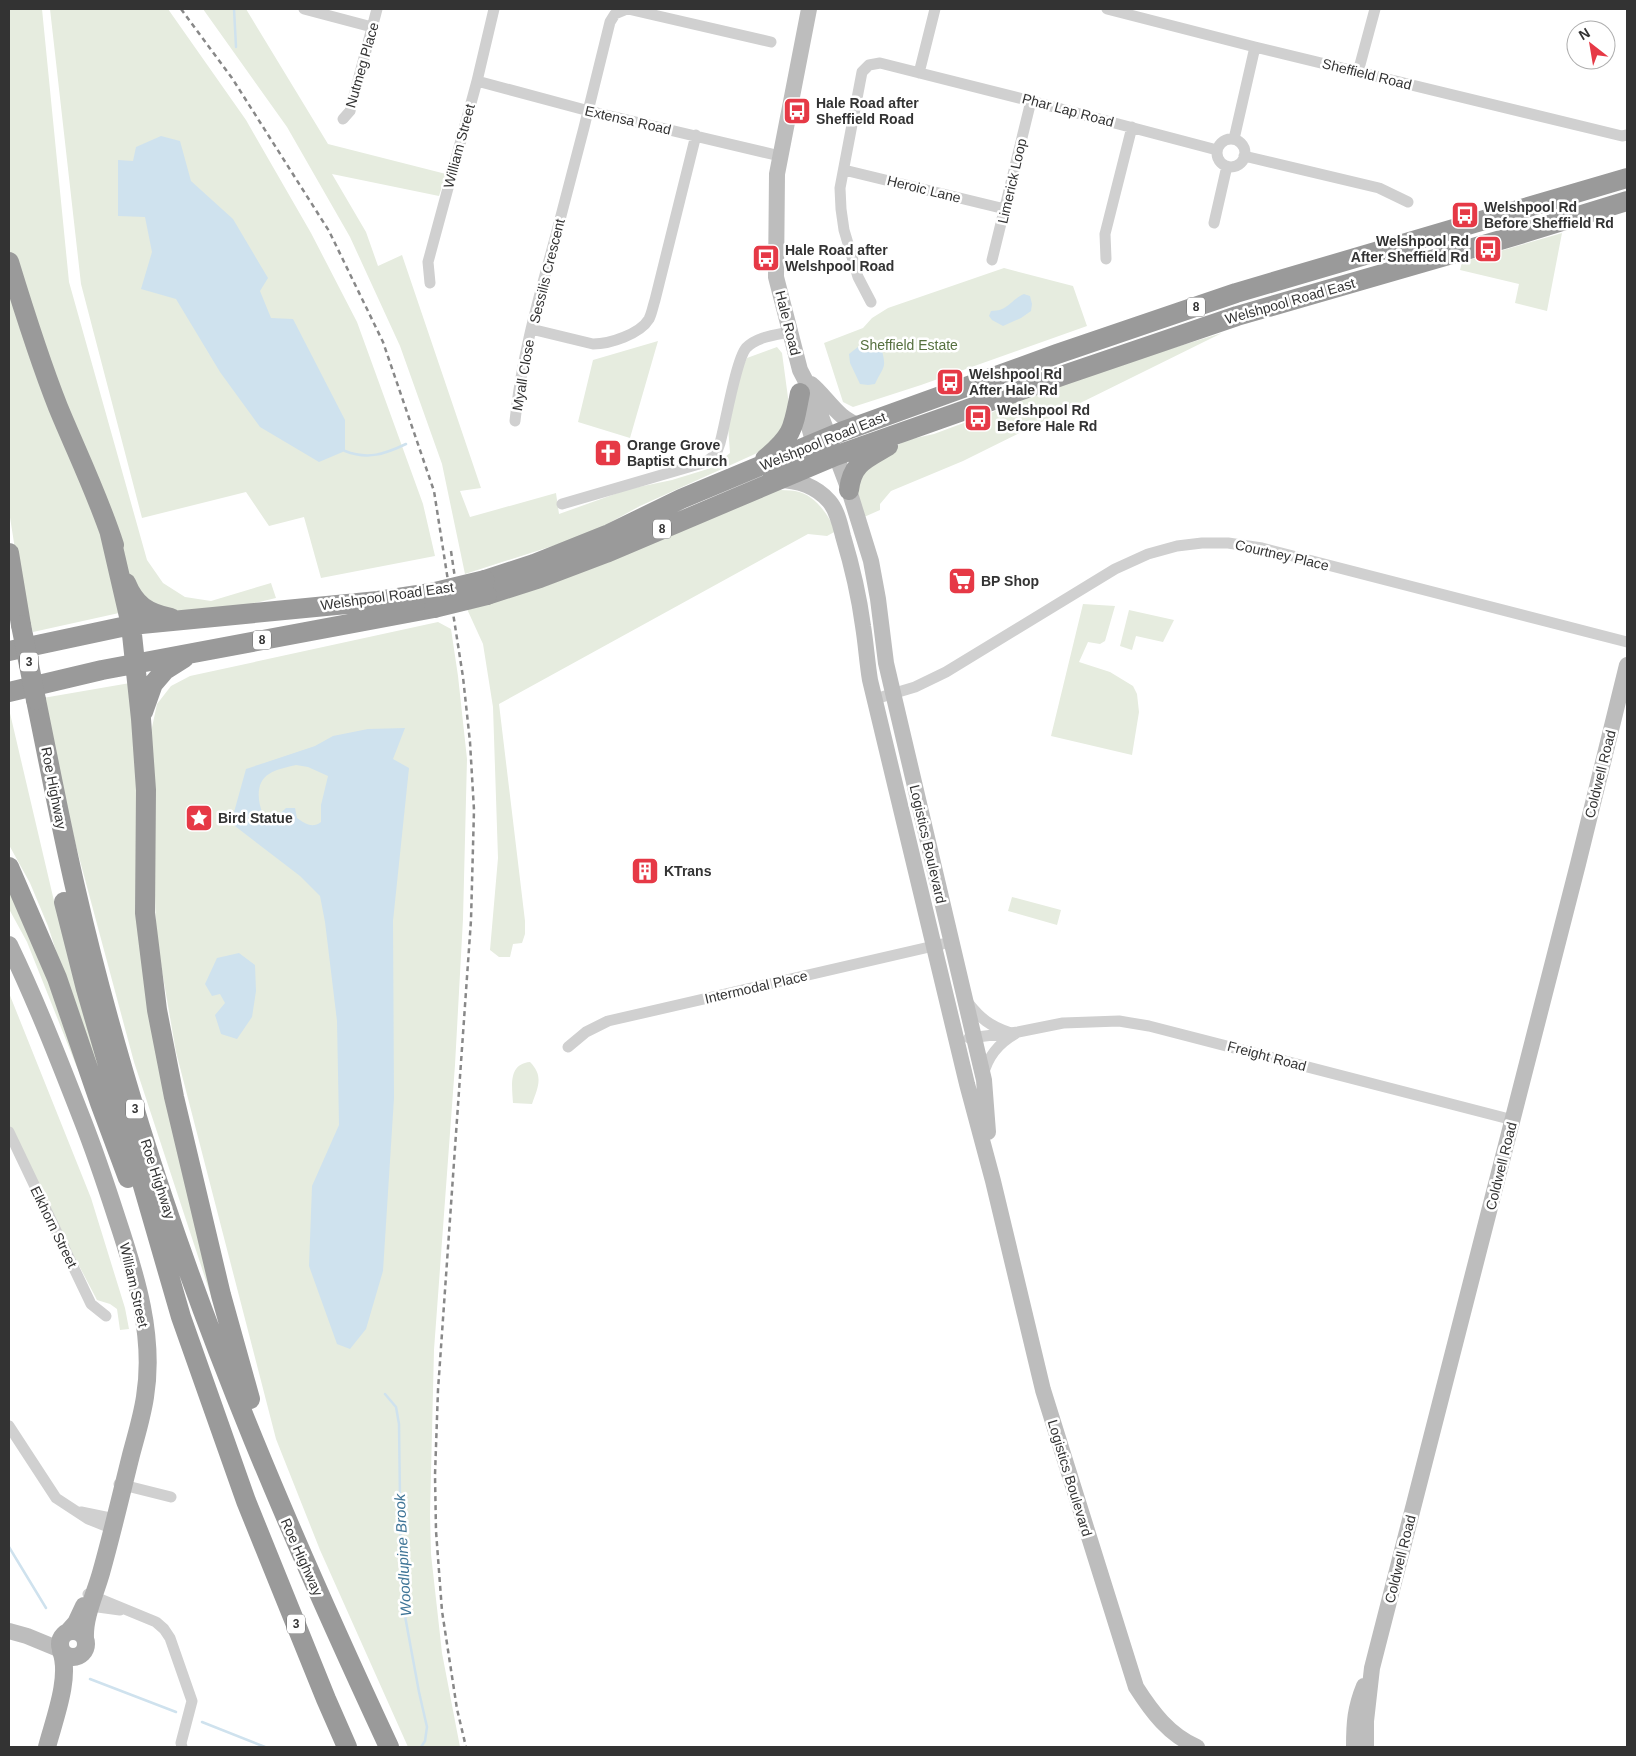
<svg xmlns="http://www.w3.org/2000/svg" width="1636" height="1756" viewBox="0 0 1636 1756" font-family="Helvetica,sans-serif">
<rect width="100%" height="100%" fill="#fff"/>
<path fill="#e6ecdf" d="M9,9h33l27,273 78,278 16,23 22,14 26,4 60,-18 5,15 -93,22 -46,-17 -128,-341z
M50,9h118l78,111 65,113 46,89 66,182 12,52 -114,22 -17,-61 -35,9 -23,-34 -104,26 -61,-234z
M203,9h43l82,135 118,30 -7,22 -107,-22 34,58 12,34 24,-11 79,233 -21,3 10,26 86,-24 3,21 70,-25 43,-9 39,-12 19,-15 -2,-27 14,-58 5,-10 30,-11 5,6 7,52 -10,32 -24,17 -115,52 -53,29 -122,39 -23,-110 -42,-118 -50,-109 -63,-110z
M1562,233l-15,78 -32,-8 4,-19 -59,-14 2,-8z
M1004,268l69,18 14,40 -166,59 -68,22 -10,-5 -19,-59 39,-15 9,-10 16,-10z
M9,289l91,236 19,88 -86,19 -10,-32 -14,-89z
M1222,333l-259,128 -72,30 -11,13v6l-16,7 -8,-32 17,-26 34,-19 27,-6 59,-22 29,-18z
M658,341l-28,97 -52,-16 15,-62z
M775,490c7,0 14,0 20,1 20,3 33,24 41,40l-9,5 -19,-2 -309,170 26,217v13l-3,9 -9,1 -3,13h-11l-9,-7 8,-92 -5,-151 -10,-63 -16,-35z
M1083,604l32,2 -10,35 -5,3 -12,-2 -9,20 31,10 23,14 4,8 2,18 -7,43 -81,-19z
M1129,610l45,10 -11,22 -27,-6 -4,14 -12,-4z
M438,622l13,7 7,47 9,83 -4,160 -8,146 -21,285 -4,164 1,40 11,99 18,94h-52l-88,-197 -44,-111 -100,-387 -20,-116 -5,-204 6,-28 14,-18 19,-10z
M130,683l8,47 2,197 104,469 -110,-334 -59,-220 -32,-144z
M9,709l45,192 74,260 -53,-151 -27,-84 -18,-43 -21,-38z
M9,887l22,46 68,183 -23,-51 -49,-123 -18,-33z
M1012,897l49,13 -4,15 -49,-14z
M9,993l82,205 34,110 4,21 -9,1 -3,-21 -7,-5 -13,-4 -88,-168z
M530,1062c14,14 8,25 2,42l-19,-1c-1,-17 -5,-39 17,-41z"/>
<path fill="#cfe2ee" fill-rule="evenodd" d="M161,136l19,5 11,40 42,38 35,59 -8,13 11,27 22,1 52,101v31l-26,11 -59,-35 -40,-55 -44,-73 -35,-10 11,-37 -7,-35 -27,-1v-56l15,1 3,-14z
M1024,294l6,2 2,8 -1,7 -10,7 -18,8 -11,-6 -3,-4 2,-5c18,0 19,-11 33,-17z
M863,343h8l10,4c6,22 3,18 -6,37l-7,1 -8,-1 -10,-21 -1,-9z
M405,728l-12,31 16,9 -16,153 1,177 -11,173 -17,58 -16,20 -13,-5 -28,-78 3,-80 27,-61 -2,-104 -12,-99 -5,-26 -20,-20 -69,-53 15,-54 69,-23 18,-10 35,-7zM296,765l12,2 20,9 -7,29v17c-9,7 -17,1 -24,-4l-2,-10h-9l-17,16c-10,-12 -17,-40 0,-50 7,-5 19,-7 27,-9z
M239,953l16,12 1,26 -4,26 -15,22 -16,-5 -6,-19 10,-12 -5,-9 -8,2 -7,-12 12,-26z"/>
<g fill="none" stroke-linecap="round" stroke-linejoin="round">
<path stroke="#cfe2ee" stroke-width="2.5" d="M234,9l2,38
M345,451c23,9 40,3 61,-7
M385,1394l11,13 3,17 2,148 4,44 14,76 8,35 -2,14 -4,6
M9,1547l37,61
M90,1679l86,33
M202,1722l63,25"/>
<path stroke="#d0d0d0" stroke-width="11" d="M304,9l68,18
M628,9l143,33
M1107,9l148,38 367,89 5,-1
M1358,72l17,-63
M919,73l16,-64
M477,81l112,30 191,45
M343,119l7,-8 27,-102
M1234,139l21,-92
M1217 153a14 14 0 1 1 28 0a14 14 0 1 1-28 0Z
M1244,156l135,32 29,14
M844,170l161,39
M1214,223l13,-57
M1106,259l-1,-25 27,-107
M992,260l39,-159
M430,283l-2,-21 49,-181 17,-72
M871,302l-13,-25 -14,-47 -3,-21 -1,-21 22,-116 7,-7 11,-2 151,38 186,49
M531,329l62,15c17,0 47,-10 56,-25 3,-6 4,-13 6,-19l41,-165
M515,421c6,-63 24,-124 41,-186 19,-71 37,-142 54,-213l5,-8 12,-5
M562,504l144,-42 10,-8 4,-11c5,-18 16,-83 26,-95 10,-11 29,-13 43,-16
M875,699l40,-12 31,-15 169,-103 33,-15 29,-8 25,-3h26l34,5 365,94
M969,1004c11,14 21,22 39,28
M969,1038l49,-6 45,-9 56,-2 30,5 364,94
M568,1047l18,-15 22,-11 343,-79
M983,1076c4,-18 16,-33 32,-42
M9,1132l82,172 15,12
M9,1426l47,72 32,21 25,10
M119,1484l52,13
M81,1512l34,7
M88,1594l68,28 8,7 6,9 22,63 -11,42 1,4
M85,1603l13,4 22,3"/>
<path stroke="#bdbdbd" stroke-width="16" d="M809,9l-32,165 -1,103 24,93 13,25 36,95 22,71 7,38 8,64 98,417 4,52
M811,384c16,13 28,37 49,41
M800,395l17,60
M777,480c20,0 38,5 52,21 8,9 11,23 14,35 9,30 16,60 20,90 3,18 4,36 7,54l97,404 26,97 50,209 93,297c16,25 33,48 61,60
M9,1631l18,5 34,14
M1354,1747c0,-24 1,-39 10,-61
M1366,1747v-26l6,-53 206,-804 49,-199"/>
<path stroke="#ababab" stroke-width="18" d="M9,945c27,56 50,115 73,174 13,33 24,66 35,100 19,57 38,117 28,178 -3,20 -9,39 -14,58 -10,40 -19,79 -30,118 -6,21 -17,44 -16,65
M60 1644a13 13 0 1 1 26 0a13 13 0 1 1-26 0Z
M68,1632l8,-9 8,-17
M47,1747c7,-27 24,-70 14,-96"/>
<path stroke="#9a9a9a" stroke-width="20" d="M9,262c15,49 30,97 49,145 19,46 41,91 56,138
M765,459c29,-24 28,-31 35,-66
M849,490c3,-27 17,-31 39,-44
M110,534l21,91 10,94 5,71 -1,123 12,97 17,87 47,198 29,104
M9,553l12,72
M485,580l49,-16 75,-30 72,-35 160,-67 216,-78 179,-61 391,-115
M126,583c9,22 21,30 45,35
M487,595l53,-17 66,-25 229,-97 229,-81 173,-59 267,-77 123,-38
M9,651l122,-26 247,-24 53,-8
M9,692l93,-22 332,-62
M36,700c13,63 25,127 40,191 18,79 40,158 64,236 66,213 155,418 249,620
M143,712l10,-28 12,-14 19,-12
M9,867l48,111 43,125 28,75
M64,902l22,87 95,328 65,184 80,198 21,48"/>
<path stroke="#888" stroke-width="2.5" stroke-dasharray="5 4" stroke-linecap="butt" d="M181,9l51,69 97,153 54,111 51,149 29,186 7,65 4,68 -3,110 -33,470 -3,85 1,56 6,80 15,98 9,38
M451,551l5,34"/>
<path stroke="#9a9a9a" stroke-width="20" d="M431,593l54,-13
M434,608l53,-13
M21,625l15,75"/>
</g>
<defs>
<g id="bus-square" transform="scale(1.4375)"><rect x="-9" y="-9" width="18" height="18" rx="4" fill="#e63946" stroke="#fff"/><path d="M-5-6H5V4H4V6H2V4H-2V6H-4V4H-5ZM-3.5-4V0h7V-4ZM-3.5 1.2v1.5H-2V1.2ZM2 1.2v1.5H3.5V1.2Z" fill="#fff"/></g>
<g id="church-square" transform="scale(1.4375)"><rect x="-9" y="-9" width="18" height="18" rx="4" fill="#e63946" stroke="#fff"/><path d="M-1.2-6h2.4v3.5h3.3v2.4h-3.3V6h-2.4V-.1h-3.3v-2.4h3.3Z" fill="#fff"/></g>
<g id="supermarket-square" transform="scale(1.4375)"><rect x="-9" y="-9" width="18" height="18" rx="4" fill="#e63946" stroke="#fff"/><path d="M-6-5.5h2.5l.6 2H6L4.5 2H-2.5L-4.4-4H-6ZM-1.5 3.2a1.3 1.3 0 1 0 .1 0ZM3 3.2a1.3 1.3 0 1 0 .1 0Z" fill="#fff"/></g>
<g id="sight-square" transform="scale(1.4375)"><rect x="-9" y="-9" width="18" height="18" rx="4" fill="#e63946" stroke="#fff"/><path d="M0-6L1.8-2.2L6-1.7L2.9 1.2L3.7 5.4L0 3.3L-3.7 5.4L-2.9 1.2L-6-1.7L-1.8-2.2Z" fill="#fff"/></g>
<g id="building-square" transform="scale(1.4375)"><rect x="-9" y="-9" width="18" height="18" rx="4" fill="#e63946" stroke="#fff"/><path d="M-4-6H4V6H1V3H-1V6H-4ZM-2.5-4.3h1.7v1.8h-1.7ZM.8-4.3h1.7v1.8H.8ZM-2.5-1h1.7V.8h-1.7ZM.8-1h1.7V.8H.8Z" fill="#fff"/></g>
</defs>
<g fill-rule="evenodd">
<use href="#bus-square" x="797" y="111"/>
<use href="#bus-square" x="1465" y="215"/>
<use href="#bus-square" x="1488" y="249"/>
<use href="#bus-square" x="766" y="258"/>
<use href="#bus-square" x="950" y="382"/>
<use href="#bus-square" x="978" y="418"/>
<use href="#church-square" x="608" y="453"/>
<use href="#supermarket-square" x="962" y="581"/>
<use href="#sight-square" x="199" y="818"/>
<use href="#building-square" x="645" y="871"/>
</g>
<g text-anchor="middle" stroke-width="5" stroke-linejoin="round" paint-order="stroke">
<g fill="#fff" stroke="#707070" stroke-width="1">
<rect x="1187" y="297.5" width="18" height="19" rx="4"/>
<rect x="653" y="519.5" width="18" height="19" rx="4"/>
<rect x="253" y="630.5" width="18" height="19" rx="4"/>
<rect x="20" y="652.5" width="18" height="19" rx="4"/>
<rect x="126" y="1099.5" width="18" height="19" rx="4"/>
<rect x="287" y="1614.5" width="18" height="19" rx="4"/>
</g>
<g font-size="12" font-weight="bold" fill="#333">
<text x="1196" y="311">8</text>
<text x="662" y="533">8</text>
<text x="262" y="644">8</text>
<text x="29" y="666">3</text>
<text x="135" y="1113">3</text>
<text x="296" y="1628">3</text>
</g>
<g font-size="14" fill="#333" stroke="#fff">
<text transform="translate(362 65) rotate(-74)" y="5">Nutmeg Place</text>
<text transform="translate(1367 74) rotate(14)" y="5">Sheffield Road</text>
<text transform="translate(1068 110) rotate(15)" y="5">Phar Lap Road</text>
<text transform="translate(628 120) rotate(13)" y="5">Extensa Road</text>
<text transform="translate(459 146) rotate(-75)" y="5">William Street</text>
<text transform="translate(1012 181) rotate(-77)" y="5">Limerick Loop</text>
<text transform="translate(924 189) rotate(14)" y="5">Heroic Lane</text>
<text transform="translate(547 271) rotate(-76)" y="5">Sessilis Crescent</text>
<text transform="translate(1290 301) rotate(-16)" y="5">Welshpool Road East</text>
<text transform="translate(788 323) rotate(76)" y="5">Hale Road</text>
<text transform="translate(523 375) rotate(-80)" y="5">Myall Close</text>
<text transform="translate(823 441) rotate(-22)" y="5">Welshpool Road East</text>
<text transform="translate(1282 555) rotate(13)" y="5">Courtney Place</text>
<text transform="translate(387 596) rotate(-8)" y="5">Welshpool Road East</text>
<text transform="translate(1600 774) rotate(-76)" y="5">Coldwell Road</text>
<text transform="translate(54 788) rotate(79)" y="5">Roe Highway</text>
<text transform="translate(928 844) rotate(77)" y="5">Logistics Boulevard</text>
<text transform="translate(756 987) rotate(-13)" y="5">Intermodal Place</text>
<text transform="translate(1267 1056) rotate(15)" y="5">Freight Road</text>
<text transform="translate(1501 1166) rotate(-76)" y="5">Coldwell Road</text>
<text transform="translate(158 1179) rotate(72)" y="5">Roe Highway</text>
<text transform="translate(54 1227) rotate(64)" y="5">Elkhorn Street</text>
<text transform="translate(134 1285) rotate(77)" y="5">William Street</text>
<text transform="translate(1070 1478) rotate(73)" y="5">Logistics Boulevard</text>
<text transform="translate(302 1557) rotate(66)" y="5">Roe Highway</text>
<text transform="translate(1400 1559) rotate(-76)" y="5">Coldwell Road</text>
</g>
<g font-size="14" font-weight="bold" fill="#333" stroke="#fff" text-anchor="start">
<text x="816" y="108">Hale Road after<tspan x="816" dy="16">Sheffield Road</tspan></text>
<text x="1484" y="212">Welshpool Rd<tspan x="1484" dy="16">Before Sheffield Rd</tspan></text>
<text x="1469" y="246" text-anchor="end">Welshpool Rd<tspan x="1469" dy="16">After Sheffield Rd</tspan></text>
<text x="785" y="255">Hale Road after<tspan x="785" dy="16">Welshpool Road</tspan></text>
<text x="969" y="379">Welshpool Rd<tspan x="969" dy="16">After Hale Rd</tspan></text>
<text x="997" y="415">Welshpool Rd<tspan x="997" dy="16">Before Hale Rd</tspan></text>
<text x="627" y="450">Orange Grove<tspan x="627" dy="16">Baptist Church</tspan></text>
<text x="981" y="586">BP Shop</text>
<text x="218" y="823">Bird Statue</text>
<text x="664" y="876">KTrans</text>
</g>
<g font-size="14" fill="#56703f" stroke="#fff">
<text x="909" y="350">Sheffield Estate</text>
</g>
<g font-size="15" font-style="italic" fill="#3f7597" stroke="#fff">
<text transform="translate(403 1555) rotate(-93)" y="5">Woodlupine Brook</text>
</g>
</g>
<rect width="1636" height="1756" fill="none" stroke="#333333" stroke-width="20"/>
<g transform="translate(1591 45) rotate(329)"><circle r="24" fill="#ffffff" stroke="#adadad"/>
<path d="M0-4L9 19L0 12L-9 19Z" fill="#e63946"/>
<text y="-8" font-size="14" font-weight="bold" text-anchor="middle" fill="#333333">N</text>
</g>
</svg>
